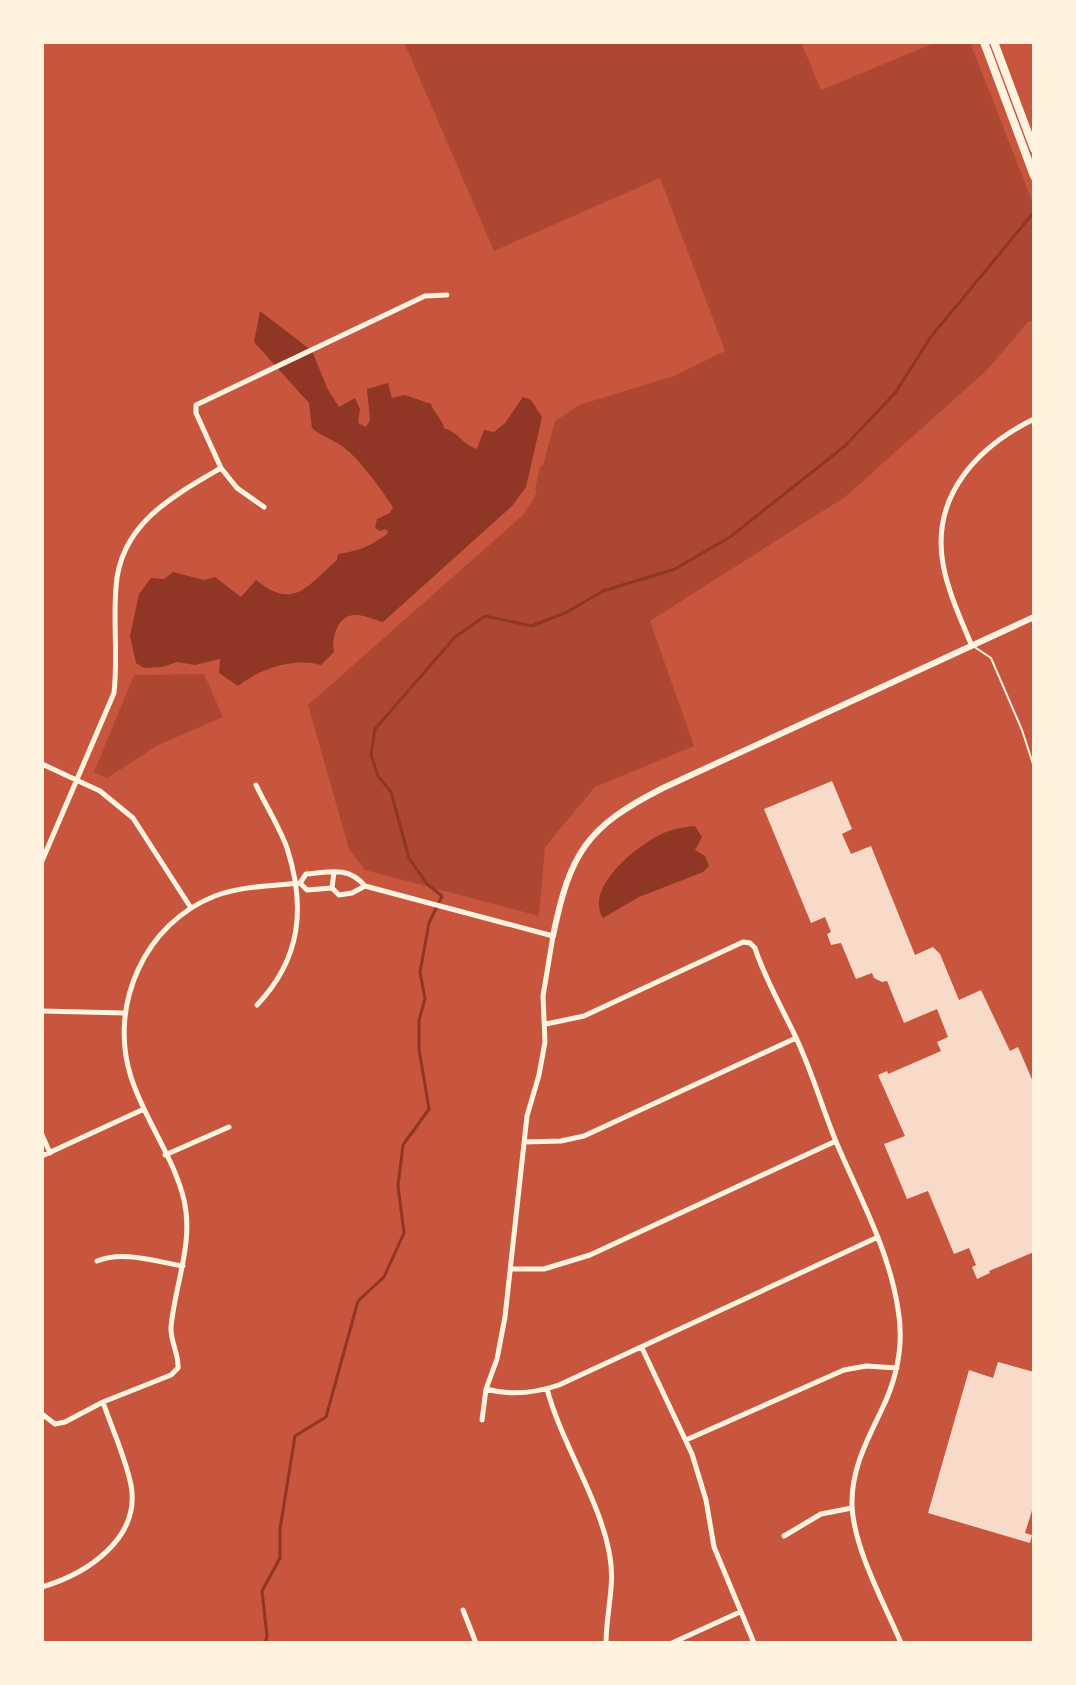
<svg xmlns="http://www.w3.org/2000/svg" width="1076" height="1685" viewBox="0 0 1076 1685" font-family="Quicksand,sans-serif">
<rect width="100%" height="100%" fill="#c8553d"/>
<path fill="#ae4732" d="M404,42h397l20,48 116,-48h33l64,164v115l-6,1 -41,48 -142,127 -195,124 44,125 -99,41 -50,60 -6,69 -174,-46 -16,-21 -41,-144 215,-190 14,-22 -2,-4 5,-22 3,-2 12,-44 24,-16 95,-29 51,-25 -65,-173 -166,73z
M204,674l19,43 -65,28 -51,33 -13,-6 40,-97z"/>
<path fill="#8f3625" d="M260,311l52,40 16,39 11,17 16,-9 5,11 -2,14 8,4 4,-7 -3,-31 21,-6 4,15 13,-3 26,9c3,10 11,14 13,24 14,4 19,17 33,21l7,-19 10,2 11,-9 18,-26 8,3 11,17 -16,70 -14,19 -129,116c-8,-2 -19,-7 -27,-7 -18,-1 -25,23 -22,37l-13,13c-27,-8 -62,4 -83,21l-19,-13 1,-14 -25,6 -18,-3 -15,5 -18,1 -8,-5 -6,-27 9,-42 12,-16 13,1 9,-7 31,8 11,-3 26,20 15,-17c38,31 51,6 81,-20l1,-6c18,-2 36,-9 50,-21l-2,-4 -6,2 -5,-3 2,-9 13,-6 3,-6c-12,-18 -36,-52 -54,-63 -10,-6 -18,-8 -27,-16l-3,-25 -55,-61z
M695,826l7,11 -7,13 10,6 4,10 -6,6 -64,25 -36,21c-20,-31 39,-78 66,-87 8,-3 18,-4 26,-5z"/>
<g fill="none" stroke-linecap="round" stroke-linejoin="round">
<path stroke="#8f3625" stroke-width="3" d="M265,1643l2,-7 -5,-45 18,-33v-29l15,-93 31,-19 32,-116 26,-24 20,-44 -6,-47 5,-41 26,-36 -10,-60v-29l6,-21 -5,-27 9,-49 13,-27 -15,-12 -18,-26 -18,-66 -13,-16 -7,-21 4,-26 80,-92 30,-21 47,10 35,-14 36,-21 72,-22 55,-32 115,-91 51,-54 34,-54 104,-126"/>
</g>
<path fill="#f7dbc8" d="M832,781l20,48 -10,5 9,20 20,-8 44,109 18,-8 7,7 19,46 22,-10 29,61 8,-4 16,37v168l-45,19 1,2 -13,6 -5,-12 4,-2 -7,-17 -15,6 -26,-63 -21,8 -23,-55 21,-8 -27,-61 9,-4 1,3 53,-23 -4,-9 11,-5 -11,-28 -33,14 -17,-42 -5,1 -8,-4 -2,-5 -16,6 -15,-36 -10,2 -4,-11 4,-2 -6,-15 -14,6 -47,-114z
M998,1362l36,10v132l-9,29 7,2 -2,8 -102,-30 41,-143 24,8z"/>
<g fill="none" stroke-linecap="round" stroke-linejoin="round">
<path stroke="#fff3e0" stroke-width="2" d="M973,646l18,12 31,72 12,37"/>
<path stroke="#fff3e0" stroke-width="5" d="M264,507l-27,-19 -16,-20 -25,-55v-8l229,-109 22,-1
M972,646c-11,-26 -24,-54 -29,-82 -12,-68 34,-117 91,-145
M42,764l58,27 33,27 58,90
M256,785c10,21 23,41 31,63 19,59 14,111 -30,157
M42,861l72,-168c4,-36 -1,-70 2,-106 4,-63 57,-91 105,-119
M300,883l6,-9c24,-2 42,-8 59,12l188,50 -10,60 2,46 -6,33 -12,41 -22,201 -8,42 -11,30c25,7 49,4 73,-4l319,-148
M332,888l2,-16
M42,1011l82,2
M546,1024l38,-8 159,-74 7,1 5,5c10,32 29,63 43,94 15,33 25,68 39,102 23,54 52,106 61,165 6,34 -1,69 -16,100 -15,32 -31,60 -30,97 2,43 32,97 49,137
M42,1135l8,18
M524,1142l37,-1 23,-5 212,-98
M165,1155l64,-28
M42,1156l102,-47
M97,1261c27,-11 59,1 86,5
M512,1269h32l46,-14 246,-114
M642,1348l50,106 14,46 8,47 40,96
M547,1389c15,56 54,112 63,168 5,29 -4,57 -4,86
M42,1414l13,10 10,-2 38,-20 68,-27 7,-7c1,-14 -8,-27 -7,-41 4,-43 23,-84 13,-127 -10,-43 -40,-81 -53,-123 -23,-72 14,-154 84,-181 27,-10 56,-10 85,-13l7,7 25,-2 7,7 13,-2 13,-7
M482,1420l4,-31
M686,1440l158,-70 22,-4 31,2
M784,1536l37,-22 31,-6
M42,1587c44,-13 99,-48 89,-102 -6,-29 -19,-56 -28,-83
M463,1610l13,33
M672,1643l68,-31"/>
<path stroke="#fff3e0" stroke-width="6" d="M553,936c17,-83 33,-109 110,-148l371,-171"/>
<path stroke="#fff3e0" stroke-width="8" d="M984,42l50,134
M994,42l40,107"/>
</g>
<rect width="1076" height="1685" fill="none" stroke="#fff3e0" stroke-width="88"/>
</svg>
